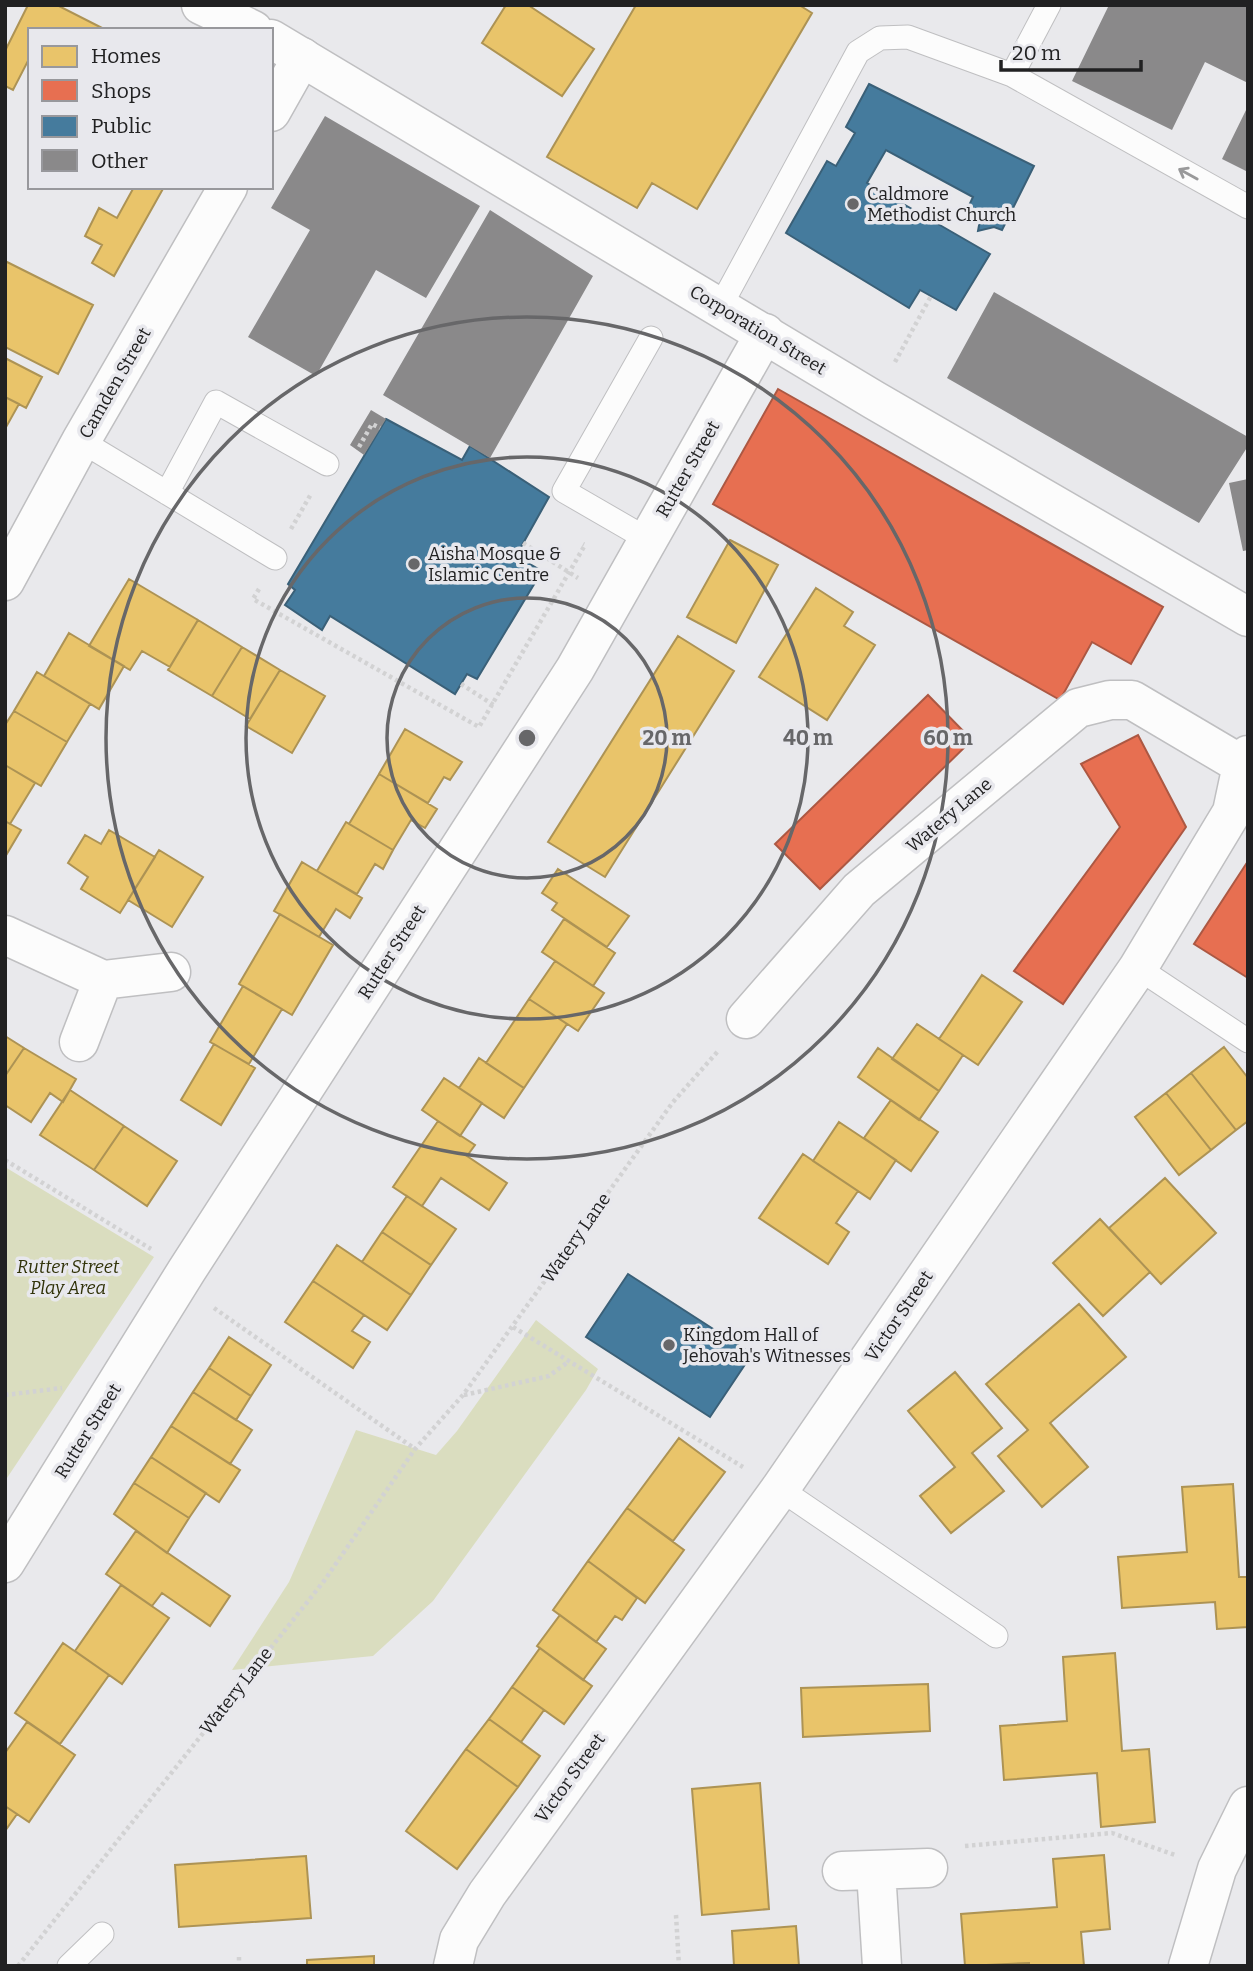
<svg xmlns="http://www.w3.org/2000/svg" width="1253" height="1971" viewBox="0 0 1253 1971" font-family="Bitter,serif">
<rect width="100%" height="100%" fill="#e9e9ec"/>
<path fill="#daddbf" d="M5,1167l149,90 -149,224z
M536,1320l62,49 -12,21 -153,211 -60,55 -141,14 57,-88 67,-152 80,25 21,-24z"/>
<path fill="#e9c46a" stroke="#ad9354" stroke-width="2" d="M28,5h29l49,25h-76v27l-17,33 -8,-4v-35z
M506,5h22l66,44 -32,47 -80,-53z
M636,5h163l13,8 -115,196 -45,-26 -15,25 -90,-51z
M134,187h30l-50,89 -22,-13 10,-18 -17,-9 14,-28 18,10z
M5,261l88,44 -35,69 -53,-27z
M5,358l37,19 -16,31 -21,-11z
M5,397l14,7 -14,25z
M730,540l48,25 -42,78 -49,-26z
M129,579l69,41 -28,47 -28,-16 -12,19 -41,-24z
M816,588l37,24 -9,14 31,19 -48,75 -68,-43z
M198,620l44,27 -30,49 -44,-26z
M69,633l55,33 -25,43 -55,-33z
M678,636l56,35 -129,206 -57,-35z
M242,647l38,23 -30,49 -38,-23z
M280,670l45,26 -33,57 -46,-27z
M37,672l53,32 -23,38 -53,-31z
M14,711l53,31 -26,44 -36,-21v-40z
M405,729l57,33 -12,18 -6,-3 -16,26 -49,-29z
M5,765l30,18 -25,41 -5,-3z
M379,774l58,35 -12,19 -14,-8 -18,30 -44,-26z
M5,821l16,9 -16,27z
M346,822l47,28 -10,19 -8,-5 -18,30 -40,-23z
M109,830l46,27 -35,56 -39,-24 7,-12 -20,-14 17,-28 16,9z
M159,850l44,27 -31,50 -44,-27z
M302,862l60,36 -12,20 -14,-9 -17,28 -45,-26z
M558,869l71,47 -22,31 -55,-37 5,-7 -15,-10z
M280,914l53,31 -41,70 -53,-31z
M564,919l51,34 -22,33 -51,-34z
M555,961l49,32 -26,38 -49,-32z
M982,975l40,27 -44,63 -39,-26z
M243,986l39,23 -33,55 -39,-22z
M529,999l38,25 -43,64 -38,-25z
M917,1024l46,31 -24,36 -47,-32z
M5,1036l19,12 -19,28z
M214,1044l41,24 -34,57 -40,-25z
M1224,1047l24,31v43l-12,9 -45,-57z
M24,1048l52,31 -13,23 -13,-9 -19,29 -26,-17v-29z
M878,1048l61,43 -20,29 -61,-43z
M479,1058l45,30 -20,30 -45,-30z
M1191,1073l45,57 -25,20 -45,-57z
M444,1078l38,25 -22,33 -38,-26z
M70,1090l54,36 -30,44 -54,-35z
M1166,1093l45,57 -32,25 -44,-58z
M891,1100l47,32 -27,39 -47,-33z
M438,1121l37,24 -8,11 40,27 -18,27 -48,-32 -19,28 -29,-19z
M839,1122l57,38 -26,39 -57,-38z
M124,1126l53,35 -30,45 -53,-36z
M803,1154l55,37 -22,32 13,9 -21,32 -69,-46z
M1165,1178l51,55 -55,51 -52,-56z
M407,1196l49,33 -25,36 -49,-33z
M1100,1219l50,53 -47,44 -50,-53z
M382,1232l49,33 -20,30 -49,-33z
M337,1245l74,50 -24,35 -74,-49z
M313,1281l51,34 -12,16 18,11 -17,26 -68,-46z
M1079,1304l47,53 -76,66 38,44 -46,40 -44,-51 30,-26 -42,-46z
M229,1337l42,28 -20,31 -42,-28z
M209,1368l42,28 -15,24 -43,-28z
M955,1372l47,56 -30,25 32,38 -53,42 -31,-37 35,-29 -47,-56z
M193,1392l59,38 -22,34 -59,-38z
M171,1426l69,44 -21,32 -68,-45z
M679,1438l46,34 -52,69 -46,-33z
M151,1457l55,36 -17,25 -55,-35z
M134,1483l55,35 -22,35 -53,-39z
M1233,1484l6,93h9v50l-31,2 -2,-27 -93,6 -4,-51 69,-5 -5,-65z
M627,1508l57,42 -39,53 -57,-42z
M136,1531l94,65 -20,30 -48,-33 -10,13 -46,-32z
M588,1561l49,37 -15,22 -7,-4 -19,26 -43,-32z
M121,1585l48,33 -47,66 -47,-33z
M560,1615l46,34 -23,31 -46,-34z
M63,1643l46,32 -49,69 -45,-31z
M540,1648l52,38 -28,38 -52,-37z
M1115,1653l7,98 27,-2 6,73 -54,5 -4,-54 -93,7 -4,-54 67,-5 -4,-64z
M928,1684l2,47 -127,6 -2,-49z
M512,1687l32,23 -23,32 -32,-23z
M489,1719l51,37 -22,31 -52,-38z
M27,1722l48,33 -46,67 -24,-16v-53z
M466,1749l52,38 -61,82 -51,-38z
M760,1783l9,126 -67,6 -10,-126z
M5,1806l12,8 -12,17z
M1104,1855l6,74 -29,3 3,34h-55v-3l-64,3 -4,-52 96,-7 -4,-48z
M306,1856l5,62 -132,9 -4,-62z
M796,1926l3,40h-65l-2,-35z
M374,1956v10h-67v-6z"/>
<path fill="#e76f51" stroke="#ac5843" stroke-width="2" d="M778,389l385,218 -32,57 -39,-22 -32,58 -347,-196z
M928,695l44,45 -152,149 -45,-45z
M1138,735l48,92 -123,177 -49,-33 106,-144 -39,-63z
M1248,861v117l-54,-34z"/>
<path fill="#457b9d" stroke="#3a6078" stroke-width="2" d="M869,84l165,82 -32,64 -8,-3 -16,4 2,-11 -14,-8 7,-15 -87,-47 -19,33 123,71 -34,56 -36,-20 -11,18 -123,-75 41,-72 9,5 19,-33 -9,-6z
M386,419l76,41 8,-14 79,51 -33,59 26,15 -65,108 -10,-5 -12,20 -125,-78 -8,14 -37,-25 10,-15 -7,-6z
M628,1274l124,80 -42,63 -124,-80z"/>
<path fill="#8a898a" d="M1109,5h139v78l-43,-21 -33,68 -100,-49z
M1248,106v66l-26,-13z
M325,116l155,90 -54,92 -50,-28 -60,106 -68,-39 62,-107 -39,-22z
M490,210l103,66 -103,182 -107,-63z
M994,292l254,145v9l-49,77 -252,-145z
M371,410l15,9 -22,36 -14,-10z
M1248,479v71l-5,1 -14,-68z"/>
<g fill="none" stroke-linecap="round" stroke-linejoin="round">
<g stroke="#bfbfc1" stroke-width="25">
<path id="service" d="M1049,5l-37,70 236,132
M720,307l138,-255 22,-14 28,-1 104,38
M81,441l194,117
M167,493l49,-91 111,62
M647,539l-83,-48 87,-153
M1138,968l110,73
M780,1489l216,147
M69,1966l33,-32"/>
</g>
<g stroke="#bfbfc1" stroke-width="41">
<path id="minor" d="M271,112l31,-55
M5,581l76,-140 147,-254
M5,935l98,45
M746,1019l113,-129 219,-182 32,-8h22l110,65
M79,1042l24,-62 68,-8
M5,1563l182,-293 388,-601 190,-336
M842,1871l86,-3
M876,1871l6,95
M453,1966l6,-26 28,-46 293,-405 358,-521 94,-156 10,-47 6,-10
M1188,1966l29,-97 31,-63"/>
</g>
<g stroke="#bfbfc1" stroke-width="41">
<path id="tertiary" d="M201,5l52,25
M271,39l603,361 374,217"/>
</g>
<path stroke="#d2d2d3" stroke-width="4.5" stroke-dasharray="3.5 3.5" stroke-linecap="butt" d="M895,362l36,-66
M359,447l13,-23 8,4
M291,529l20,-35
M523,543l55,35
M259,589l-6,10 226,128 106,-182 -2,-1
M461,684l34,22
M5,1160l146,89
M214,1308l201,141
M513,1327l230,140
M5,1395l57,-7
M464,1395l85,-19 19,-14
M965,1846l147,-13 63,22
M676,1915l3,51
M239,1957v9
M18,1966l306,-385 91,-132 48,-54 210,-293 46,-52"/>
<use href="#service" stroke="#fcfcfc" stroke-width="23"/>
<use href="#minor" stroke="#fcfcfc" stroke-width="38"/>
<use href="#tertiary" stroke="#fcfcfc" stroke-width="38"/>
</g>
<defs><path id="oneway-shaft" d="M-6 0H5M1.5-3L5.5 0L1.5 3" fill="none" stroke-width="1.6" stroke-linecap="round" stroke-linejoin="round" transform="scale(1.75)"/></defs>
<use stroke="#99999a" href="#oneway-shaft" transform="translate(1188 174) rotate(-151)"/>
<g fill="none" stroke="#676769" stroke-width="3.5">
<circle cx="527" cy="738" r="140"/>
<circle cx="527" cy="738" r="281"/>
<circle cx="527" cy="738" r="421"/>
</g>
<g fill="#676769" stroke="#e8e8ed" stroke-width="2.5">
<circle cx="853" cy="204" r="7"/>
<circle cx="414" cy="564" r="7"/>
<circle cx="669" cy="1345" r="7"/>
</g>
<g text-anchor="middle" stroke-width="7" stroke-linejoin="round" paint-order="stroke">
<g font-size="18" fill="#212122" stroke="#e8e8ed" text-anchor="start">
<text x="867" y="200">Caldmore<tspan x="867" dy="21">Methodist Church</tspan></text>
<text x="428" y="560">Aisha Mosque &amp;<tspan x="428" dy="21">Islamic Centre</tspan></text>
<text x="683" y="1341">Kingdom Hall of<tspan x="683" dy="21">Jehovah's Witnesses</tspan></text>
</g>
<g font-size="18" fill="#212122" stroke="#e8e8ed">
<text transform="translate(758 330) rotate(31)" y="6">Corporation Street</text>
<text transform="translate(115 383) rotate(-60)" y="6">Camden Street</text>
<text transform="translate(688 469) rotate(-60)" y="6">Rutter Street</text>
<text transform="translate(949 815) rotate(-40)" y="6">Watery Lane</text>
<text transform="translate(392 952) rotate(-57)" y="6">Rutter Street</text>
<text transform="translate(576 1238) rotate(-55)" y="6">Watery Lane</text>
<text transform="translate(899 1316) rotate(-56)" y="6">Victor Street</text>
<text transform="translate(88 1431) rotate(-58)" y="6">Rutter Street</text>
<text transform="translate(236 1691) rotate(-52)" y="6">Watery Lane</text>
<text transform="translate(570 1778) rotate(-54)" y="6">Victor Street</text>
</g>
<g font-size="18" font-style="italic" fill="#303208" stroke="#e8e8ed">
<text x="68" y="1273">Rutter Street<tspan x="68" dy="21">Play Area</tspan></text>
</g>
</g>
<circle cx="527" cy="738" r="10" fill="#676769" stroke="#e8e8ed" stroke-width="3.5"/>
<g font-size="21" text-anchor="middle" font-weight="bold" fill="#676769" stroke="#e8e8ed" stroke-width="7" stroke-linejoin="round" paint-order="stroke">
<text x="667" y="745">20 m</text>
<text x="808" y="745">40 m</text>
<text x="948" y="745">60 m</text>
</g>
<rect width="1253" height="1971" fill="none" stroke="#212122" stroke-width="14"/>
<rect x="28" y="28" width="245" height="161" fill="#e8e8ed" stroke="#98989c" stroke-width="2"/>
<rect x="42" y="46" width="35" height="21" fill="#e9c46a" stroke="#98989c" stroke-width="2"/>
<text x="91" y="63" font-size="21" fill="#212122">Homes</text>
<rect x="42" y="80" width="35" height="21" fill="#e76f51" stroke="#98989c" stroke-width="2"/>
<text x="91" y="98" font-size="21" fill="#212122">Shops</text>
<rect x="42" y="116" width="35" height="21" fill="#457b9d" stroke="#98989c" stroke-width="2"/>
<text x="91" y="133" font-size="21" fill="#212122">Public</text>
<rect x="42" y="150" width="35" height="21" fill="#8a898a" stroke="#98989c" stroke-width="2"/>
<text x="91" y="168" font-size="21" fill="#212122">Other</text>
<path d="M1001 60v10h140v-10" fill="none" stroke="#212122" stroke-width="3.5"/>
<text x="1012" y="60" font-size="21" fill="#212122" stroke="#e8e8ed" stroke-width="5" paint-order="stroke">20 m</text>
</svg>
